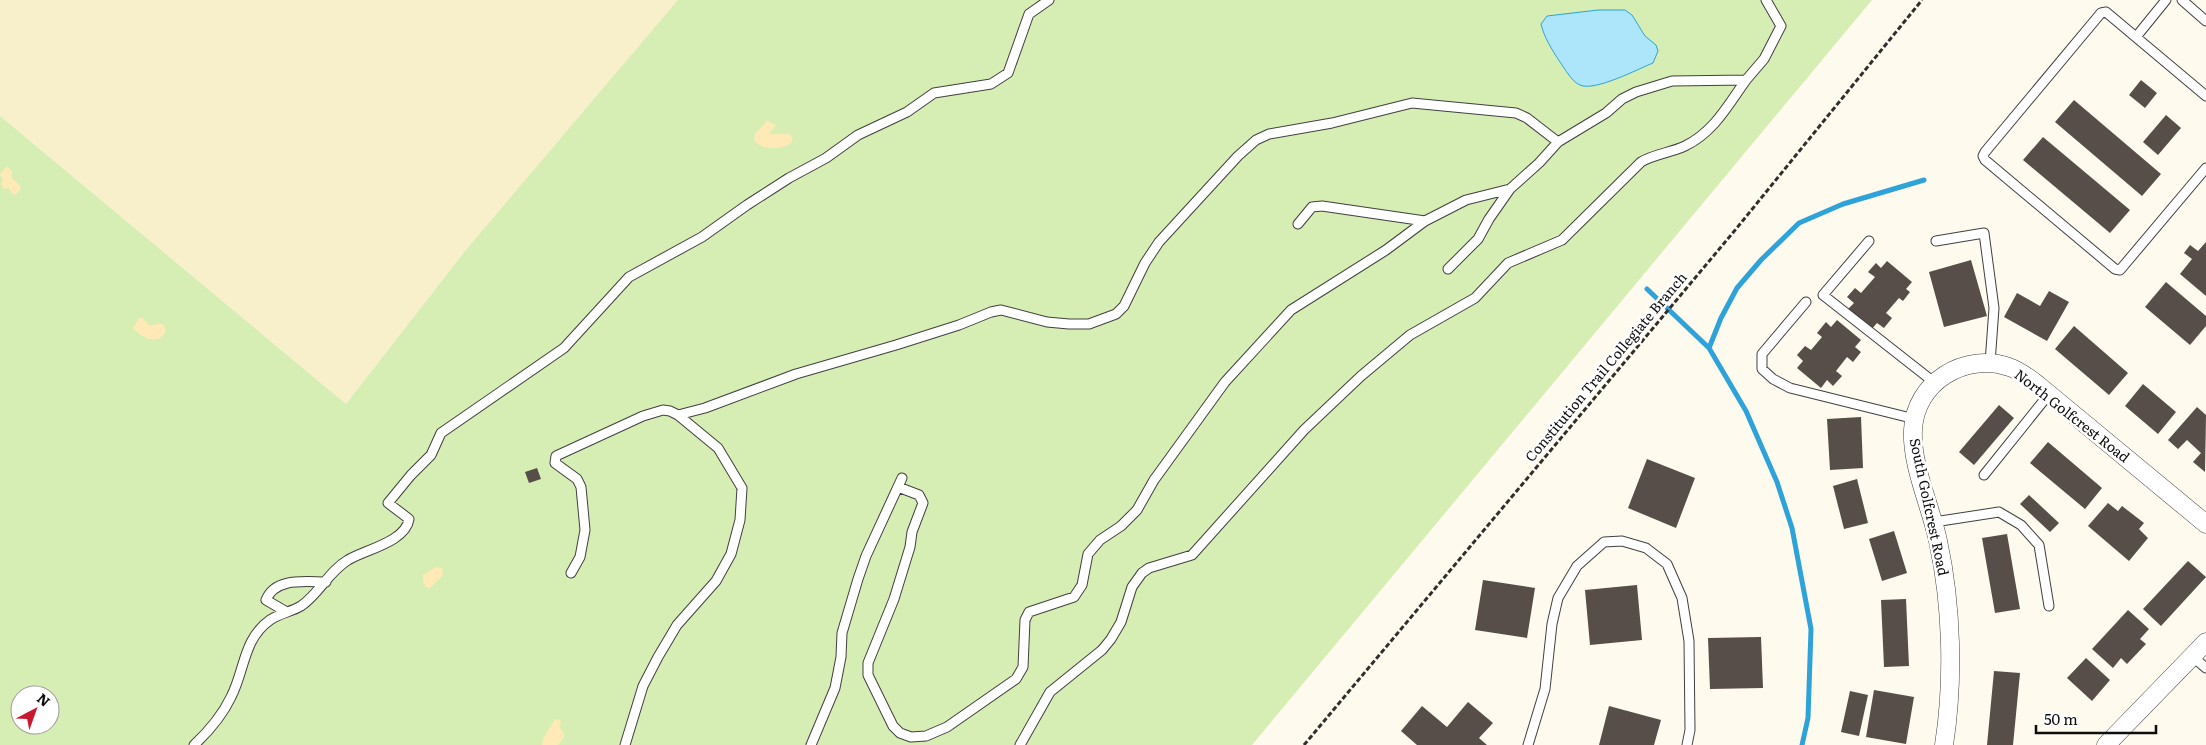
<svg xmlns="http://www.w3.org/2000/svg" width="2206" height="745" viewBox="0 0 2206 745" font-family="Literata,serif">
<rect width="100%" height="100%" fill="#fffaee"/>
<path fill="#f8f0cb" d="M0,0h679l-214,251 -119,153 -346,-288z"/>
<path fill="#d6edb4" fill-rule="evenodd" d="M678,0h1194l-620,745h-1252v-629l346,288 119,-153zM20,695h30v30h-30z"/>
<path fill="#ffe9b6" d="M767,121l9,4 -6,8v1h19l4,4 -2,5c-10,7 -29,8 -37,-3l1,-6z
M7,166l5,5v7l9,9 -1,3 -5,5 -3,-1 -3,-6 -5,1 -3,-5 2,-4 -3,-6z
M139,318h4c10,14 8,4 20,6l3,7c-6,15 -26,7 -33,-3z
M436,567l6,1 1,7 -13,13 -4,-1 -3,-5v-7z
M555,719l6,2 -1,7 4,5v5l-6,7h-16l1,-6z"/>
<path fill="#ade5fb" stroke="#2ea3d9" d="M1598,10h27l7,5 13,21 11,9 2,6 -5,12c-15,6 -59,29 -73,22 -8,-3 -15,-16 -20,-23 -8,-12 -16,-25 -19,-38l6,-8z"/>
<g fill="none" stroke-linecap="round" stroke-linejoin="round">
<path stroke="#2ea3d9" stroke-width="5" d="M1647,289l62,59
M1802,745l6,-27 3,-89 -19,-101 -15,-46 -31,-71 -37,-63 12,-30 16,-30 24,-28 38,-37 44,-19 81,-24"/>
</g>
<path fill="#574d49" d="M2141,80l16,13 -12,15 -16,-13z
M2074,100l87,74 -19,22 -87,-74z
M2166,115l15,13 -23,27 -15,-13z
M2043,137l87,73 -20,23 -87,-73z
M2206,242v54l-26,-22 12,-15 -8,-6 6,-8 8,6z
M1971,260l16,56 -43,11 -15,-55z
M1887,261l25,21 -6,7 4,3 -7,9 -4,-3 -13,15 6,5 -8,10 -7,-5 -6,7 -24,-20 7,-7 -7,-6 8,-9 6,5 14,-16 -7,-5 8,-9 5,5z
M2166,282l40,34v10l-16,19 -45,-38z
M2049,291l20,11 -22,39 -43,-24 13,-24 23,13z
M1837,320l24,20 -6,7 6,5 -8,10 -6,-5 -11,14 6,5 -9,10 -6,-6 -6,8 -24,-20 6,-7 -6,-6 8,-9 6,4 11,-13 -5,-4 9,-11 5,5z
M2074,326l54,47 -19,22 -54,-46z
M2143,384l33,28 -18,22 -33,-28z
M1999,405l15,13 -40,47 -15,-13z
M2197,407l9,8 -1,57 -12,-10 8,-9 -14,-13 -9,9 -10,-9z
M1861,417l2,51 -33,2 -3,-51z
M2048,442l54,46 -17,21 -55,-46z
M1647,459l48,19 -19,50 -48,-20z
M537,468l4,11 -12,4 -4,-11z
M1857,479l11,44 -24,6 -11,-43z
M2029,495l30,28 -9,9 -30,-28z
M2108,503l10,8 4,-5 22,17 -5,6 9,9 -19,23 -41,-35z
M1894,531l13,42 -25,8 -13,-42z
M2007,534l13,75 -25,4 -13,-75z
M2188,561l18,16 -45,49 -18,-17z
M1483,580l52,8 -8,50 -52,-8z
M1637,585l5,55 -52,5 -5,-55z
M1906,599l3,67 -25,1 -3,-67z
M2128,610l21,19 -9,10 6,5 -19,20 -6,-6 -8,10 -21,-19z
M1761,637l2,51 -53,1 -2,-51z
M2086,658l24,22 -18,21 -25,-23z
M1994,671l26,2 -7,72h-26z
M1874,690l40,7 -8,47 -40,-7z
M1850,691l18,4 -9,41 -18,-4z
M1468,702l25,21 -14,15 8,7h-70l-16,-14 21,-25 25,21z
M1609,706l52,14 -7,25h-55z"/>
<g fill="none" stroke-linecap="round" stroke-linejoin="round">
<g stroke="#404040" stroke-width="11">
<path id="service" d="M2182,0l24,21
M2136,37l30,-37
M2206,96l-100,-84 -5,1 -116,139 -2,4 2,4 130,109 5,1 86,-102
M1298,224l14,-17 10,-1 103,15
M1869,241l-46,54 112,88
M1936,241l48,-8 10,75 -4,55
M1448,269l30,-30 11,-20 21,-30
M1806,302l-44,52v15l11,10 17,9 125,31
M678,415l27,-7 91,-34 100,-29 63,-20 32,-13 10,-2 46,12 22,2h20l27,-10 8,-8 21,-43 14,-21 79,-86 18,-16 13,-6 63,-11 80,-20 104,10 11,5 31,24
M1984,475l65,-81
M898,487l21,8 4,8 -11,29 -2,15 -16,52 -26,64v12l25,51 7,7 11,4 15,-1 21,-9 69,-48 7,-12 2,-47 4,-8 45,-15 8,-12 6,-31 12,-14 21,-14 16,-16 17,-30 71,-98 66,-72 95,-60 39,-29 41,-21 44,-11 29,-26 19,-21 48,-29 16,-14 14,-7 36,-11 74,-1 18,-21 17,-33 -15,-26
M1934,522l65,-10 22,13 18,20 10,61
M571,573l9,-16 5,-27 -4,-43 -4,-8 -22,-16 1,-7 87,-40 20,-6 7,1 8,4 40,33 24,40 -2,32 -9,34 -15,27 -39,44 -19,32 -15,29 -18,59
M285,611l-19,-11c9,-23 39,-18 60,-18
M2192,656l14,12
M194,745c15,-14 28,-29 37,-48 14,-27 12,-58 39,-77 10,-7 21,-8 31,-14 18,-12 28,-35 47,-46 16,-10 58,-18 61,-41l-21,-16 23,-28 20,-20 10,-22 123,-85 65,-71 73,-40 45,-32 42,-27 37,-20 32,-23 49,-23 27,-19 57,-9 17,-11 21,-59 20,-14
M811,745l24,-57 6,-31 1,-24 16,-54 8,-23 36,-78
M1020,745l30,-53 52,-42 9,-11 10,-17 11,-35 10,-14 7,-5 43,-13 112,-125 57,-54 49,-41 65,-37 33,-35 54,-23 79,-78c13,-8 29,-9 44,-16 29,-14 43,-41 61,-66
M1528,745l17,-56 7,-65 6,-26 19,-32 27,-24 18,-1 24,7 21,16 15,34 7,43 1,89 -3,15"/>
</g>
<g stroke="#404040" stroke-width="19">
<path id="minor" d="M1944,745c10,-64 8,-140 -6,-204 -7,-34 -27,-76 -25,-111 2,-48 52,-78 96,-63 10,3 20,11 29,18l168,139
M2106,745l100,-103"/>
</g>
<path stroke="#2f2f2f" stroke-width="3" stroke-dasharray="5 2.5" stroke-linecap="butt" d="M1304,745l432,-516 186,-229"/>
<use href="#service" stroke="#fff" stroke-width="9"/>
<use href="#minor" stroke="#fff" stroke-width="18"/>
</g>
<g text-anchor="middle" stroke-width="5" stroke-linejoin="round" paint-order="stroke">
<g font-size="14" fill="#0d0d0d" stroke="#fff">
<text transform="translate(1606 367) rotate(-50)" y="5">Constitution Trail Collegiate Branch</text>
<text transform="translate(2072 416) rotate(38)" y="5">North Golfcrest Road</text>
<text transform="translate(1929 507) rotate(78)" y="5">South Golfcrest Road</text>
</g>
</g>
<g transform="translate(35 710) rotate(41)"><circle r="24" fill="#ffffff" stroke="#9e9e9e"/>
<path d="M0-4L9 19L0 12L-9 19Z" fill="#c91930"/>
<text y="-8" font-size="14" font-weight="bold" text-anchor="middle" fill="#0d0d0d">N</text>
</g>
<path d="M2036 725v8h120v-8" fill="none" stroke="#0d0d0d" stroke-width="2.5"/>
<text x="2044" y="725" font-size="15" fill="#0d0d0d" stroke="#ffffff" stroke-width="4" paint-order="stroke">50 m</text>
</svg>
